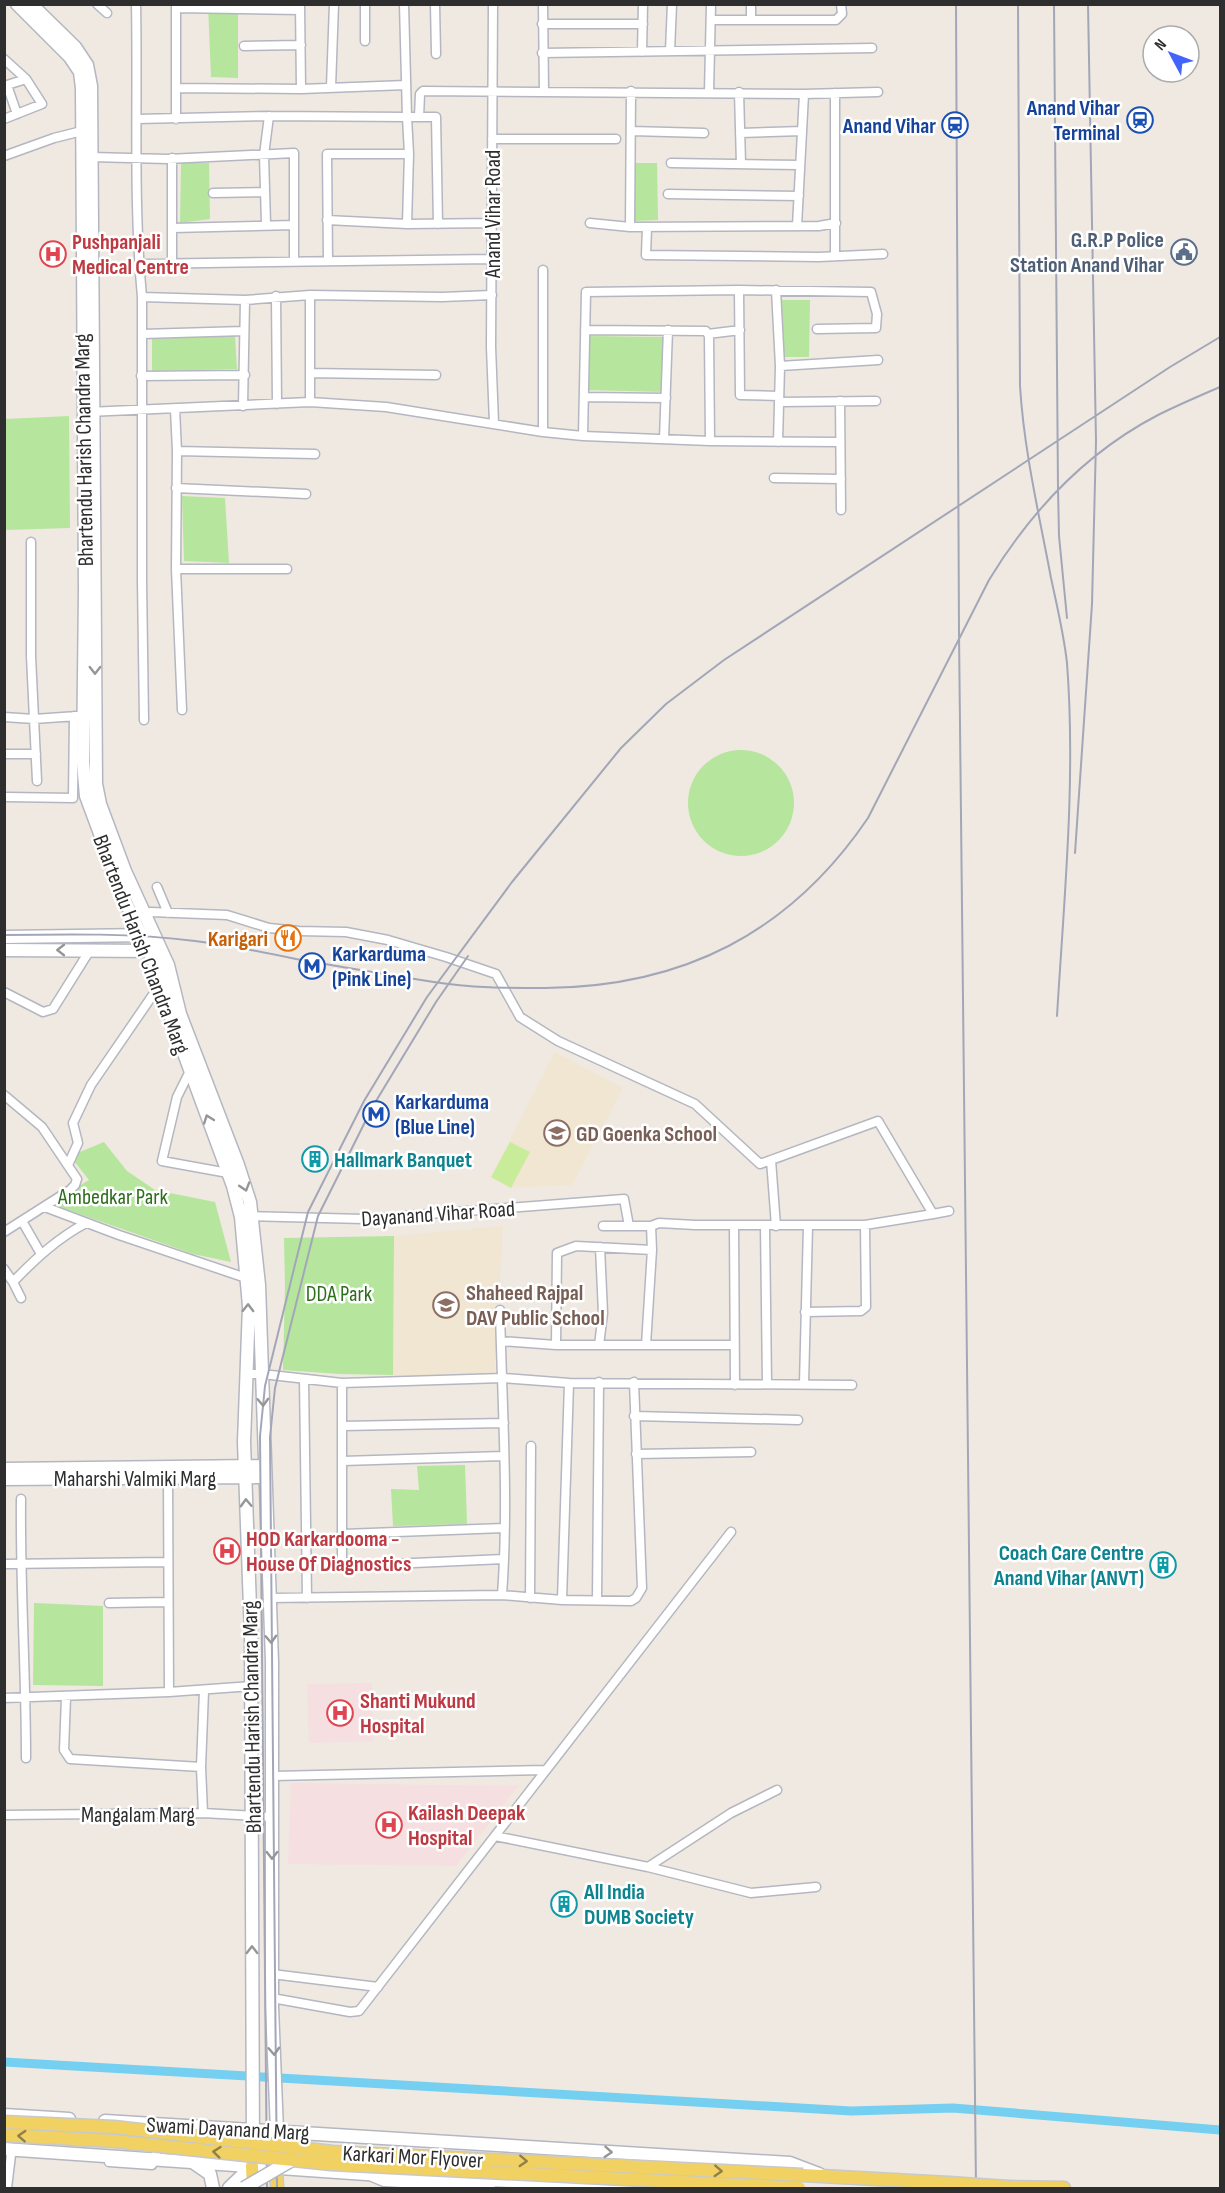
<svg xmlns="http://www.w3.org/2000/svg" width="1225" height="2193" viewBox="0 0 1225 2193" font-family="'Sofia Sans Condensed',sans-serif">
<rect width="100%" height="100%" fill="#efe9e1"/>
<path fill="#f0e6d1" d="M555,1052l68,36 -51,97 -61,3 -20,-11z
M503,1226l-9,151 -101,-2 1,-139z"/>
<path fill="#f5dfe0" d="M372,1683l1,58 -64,2 -2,-59z
M291,1783l227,3 -62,80 -168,-2z"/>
<path fill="#b6e59e" d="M208,5h30v73l-27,-1z
M181,163h28l1,56 -30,4z
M632,163h25l1,57 -25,1z
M781,300h29l-1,57h-30z
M235,336l2,33 -85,2v-32z
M587,336l78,1 -1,55 -78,-2z
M69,416l1,112 -65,2v-111z
M182,496l43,2 4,65 -45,-2z
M688 803a53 53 0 1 1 106 0a53 53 0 1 1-106 0Z
M104,1142l23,29 28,19 60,12 16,60 -38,-8 -139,-49v-4l35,-21 -19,-24z
M394,1236l-1,139 -53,-1 -57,-4 2,-84 -1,-48z
M465,1465l2,59 -74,2 -2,-37 28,1 -2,-24z
M34,1603l69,3v80l-70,-1z"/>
<path fill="#c9ec9a" d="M510,1142l20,10 -19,36 -20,-11z"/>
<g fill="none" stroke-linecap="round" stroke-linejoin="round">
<path stroke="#75cff0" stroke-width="9" d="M4,2062l847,49 102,-3 267,22"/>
<g stroke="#b4b7c1" stroke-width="11">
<path id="street" d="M97,4l10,9
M136,4c2,98 -3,196 6,293v284l2,139
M365,4v37
M404,4l3,113h29l2,107
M435,4l1,50
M493,4l-2,343 3,76
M543,4l1,88
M751,4v16
M300,5l1,84
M176,8l124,2
M711,20h125l6,-6 -1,-10
M542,24h101
M244,46l57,-1
M670,51l2,-47
M642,52l1,-48
M542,53l330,-5
M4,59l22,20 16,25 -38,15
M7,85l10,29
M4,86l22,-7
M331,87l3,-83
M176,88l125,1 105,-4
M709,92l2,-88
M739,92l2,72
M835,93v163
M419,117l1,-23 3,-3 381,3 74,-2
M137,119l132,-3 138,1 2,37 -2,70 -80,-4
M176,119v-114
M631,131l73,2
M740,133l62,-2
M492,139h124
M4,156l50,-18 28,-7
M91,157l77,2 126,-6v108
M172,158v105
M671,163l129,2
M213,193l51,-1
M668,194l131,2
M590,223l40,4 189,-1 17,-3
M266,224l-2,-69 5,-39
M407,224l86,-1
M797,226l7,-132
M630,227l1,-136
M647,227l-1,28 173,2 64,-3
M172,228l122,-3
M328,260l-1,-106h82
M139,264l353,-5
M739,290l1,105 39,1
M776,290l4,76 -2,76
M310,295v107
M276,296l1,108
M142,297l103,3 65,-5 132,2 50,-2
M817,329l59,-1 1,-14 -6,-22 -132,-2 -153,2 -3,144 127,5 130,1
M585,330l121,1 3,5 1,105
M142,334l102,-3
M708,334l32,-4
M780,366l98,-6
M310,373l126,2
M141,376l104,-1
M585,397l81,1
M840,401l1,109
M779,402l97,-1
M243,406l2,-106
M175,409l2,42 -1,118 6,141
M88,412l222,-10 76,5 157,25 40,4
M543,432v-162
M664,439l4,-109
M177,451l138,3
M774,478l67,1
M176,488l130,6
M31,542v114l6,125
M176,569h111
M4,717l30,2 43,-3
M4,754h32
M7,797l66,1 1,-82
M157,887l11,26
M132,915l19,-3 76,3 42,13 30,3 47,1 42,8 58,17 50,17 24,43 38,24 137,63 65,60 118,-43 55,93 16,-3
M4,992l39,20 10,-3 37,-59
M190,1071l-13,26 -15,64 66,12
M4,1095l38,32 35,52 -2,6 -5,5 -66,42
M771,1160l5,66
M68,1165l10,-22 -5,-20 18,-38 70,-102
M45,1207l74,28 127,43
M248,1216l116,3 260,-20 5,27
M22,1221l19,33
M734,1225l1,160
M603,1226h48
M765,1226l2,158
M4,1269l9,13c23,-24 45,-44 73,-59
M13,1282l8,16
M500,1310c2,95 9,191 2,285
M805,1312l56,-1 5,-4 -1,-82
M501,1341l55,4h178
M556,1345l1,-92 19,-7 76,4
M599,1345l4,-32 -3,-66
M646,1345l6,-95 -1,-24 8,-3 36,2h170l68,-11
M246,1374h16l80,9 161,-5 66,5 283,2
M304,1379l3,219
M342,1383v176l4,7 158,-7
M804,1384l4,-158
M634,1416l164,4
M342,1426l162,-3
M636,1454l115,-2
M343,1461l160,-5
M168,1479l1,213
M21,1499c-1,86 5,172 5,259
M343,1534l161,-6
M4,1564l164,-2
M269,1598l233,-3 60,5 69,1 5,-3 6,-10 -8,-206
M530,1598l1,-152
M562,1600l7,-217
M597,1600l2,-218
M109,1603l59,-1
M66,1697l-2,53 6,9 131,8
M4,1698l165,-6 83,-6
M273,1776l273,-6
M203,1813l-2,-46 3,-76
M4,1815l199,-2 69,4
M495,1836l153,31 103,26 65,-6
M648,1867l83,-54 46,-23
M272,1974l106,13
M272,1998l78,14 9,-1 372,-479
M109,2162l43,3 4,-9 1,-15
M372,2177l12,5 107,6
M7,2188l4,-33"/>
</g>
<g stroke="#b4b7c1" stroke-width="15">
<path id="secondary" d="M17,4l53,53 10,15 2,16 3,503 -2,171 3,34 39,105 34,72 13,48 61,165 8,31 8,89 -5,136 7,193 2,518
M31,4l44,43 12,18 4,21 5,698 4,20 25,67 43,94 12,49 58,151 12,37 9,83 13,377v345l5,124v25
M4,937l143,-2
M4,950l150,1
M4,1469l261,-3
M4,1479l261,-2
M4,2115l65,4
M105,2121l685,42 29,11
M4,2149l362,25 293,14
M194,2163l16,11 3,14
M229,2188l23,-22"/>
</g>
<g stroke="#c9c9c9" stroke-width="15">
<path id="primary" d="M252,2166l1,22
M276,2167l1,21
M803,2175l146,8
M1008,2187l56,1"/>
</g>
<use href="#street" stroke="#fff" stroke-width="8"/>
<use href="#secondary" stroke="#fff" stroke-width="12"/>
<use href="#primary" stroke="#f2d163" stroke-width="12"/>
<path stroke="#a3a6b8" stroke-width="2" d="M956,4l3,629 17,1555
M1018,4l2,382c4,65 19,128 31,192 6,28 13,57 16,85 9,117 -3,236 -10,353
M1054,4l4,485 1,47 8,82
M1075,853l17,-249 4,-163 -8,-437
M4,935c64,-1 128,-2 191,6 34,4 68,11 101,18 46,8 92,16 138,23 36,6 74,6 111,6 138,-1 245,-55 323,-170l121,-238c42,-69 96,-127 169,-165 20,-10 41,-19 62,-28
M267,2188l-7,-752 5,-50 43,-174 56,-111 63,-104 85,-115 109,-134 45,-44 58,-44 446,-293 50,-30
M277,2188l-7,-751 5,-49 43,-172 55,-110 63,-104 32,-46"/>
<g stroke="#b4b7c1" stroke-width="15" stroke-linecap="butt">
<path id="secondary-bridge" d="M244,2188l48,-28"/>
</g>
<g stroke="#c9c9c9" stroke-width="15" stroke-linecap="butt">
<path id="primary-bridge" d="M4,2122l110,5 219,25 470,23
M4,2135l109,6 218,23 468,24
M949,2183l59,4"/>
</g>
<use href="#secondary-bridge" stroke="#fff" stroke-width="12"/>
<use href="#primary-bridge" stroke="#f2d163" stroke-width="12"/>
</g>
<defs><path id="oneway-chevron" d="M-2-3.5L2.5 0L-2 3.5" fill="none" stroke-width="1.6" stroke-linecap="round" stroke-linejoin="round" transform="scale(1.5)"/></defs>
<g stroke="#969696">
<use href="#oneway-chevron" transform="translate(95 670) rotate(90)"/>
<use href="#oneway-chevron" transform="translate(61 950) rotate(180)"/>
<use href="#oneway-chevron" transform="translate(208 1119) rotate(-110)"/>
<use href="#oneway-chevron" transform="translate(245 1187) rotate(73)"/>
<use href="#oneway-chevron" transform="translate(248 1308) rotate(-89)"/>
<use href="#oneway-chevron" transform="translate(263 1402) rotate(88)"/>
<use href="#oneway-chevron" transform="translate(246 1503) rotate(-92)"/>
<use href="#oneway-chevron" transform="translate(271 1639) rotate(87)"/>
<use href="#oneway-chevron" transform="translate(272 1855) rotate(90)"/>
<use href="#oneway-chevron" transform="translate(252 1950) rotate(-90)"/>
<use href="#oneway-chevron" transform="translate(274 2051) rotate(87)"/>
<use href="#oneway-chevron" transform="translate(608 2152) rotate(4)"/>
</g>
<g stroke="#908048">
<use href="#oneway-chevron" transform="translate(22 2136) rotate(-177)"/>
<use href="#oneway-chevron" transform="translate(217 2152) rotate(-174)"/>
<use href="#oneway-chevron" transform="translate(523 2161) rotate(3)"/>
<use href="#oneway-chevron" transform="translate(718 2171) rotate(3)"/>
</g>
<defs>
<g id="station-ring" transform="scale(1.35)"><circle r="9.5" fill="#fff" stroke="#1a4fb4" stroke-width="1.5"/><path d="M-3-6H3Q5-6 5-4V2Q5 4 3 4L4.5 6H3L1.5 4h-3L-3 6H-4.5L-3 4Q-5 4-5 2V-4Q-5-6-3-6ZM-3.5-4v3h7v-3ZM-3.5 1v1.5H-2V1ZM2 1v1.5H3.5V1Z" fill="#1a4fb4"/></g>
<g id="civic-ring" transform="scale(1.35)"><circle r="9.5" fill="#fff" stroke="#5c6f8a" stroke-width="1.5"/><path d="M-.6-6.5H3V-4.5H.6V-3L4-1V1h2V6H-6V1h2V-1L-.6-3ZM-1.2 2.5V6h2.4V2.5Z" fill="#5c6f8a"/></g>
<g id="hospital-ring" transform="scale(1.35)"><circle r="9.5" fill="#fff" stroke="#e0444e" stroke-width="1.5"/><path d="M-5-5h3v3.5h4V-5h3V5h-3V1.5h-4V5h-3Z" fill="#e0444e"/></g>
<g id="restaurant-ring" transform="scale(1.35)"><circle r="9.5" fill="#fff" stroke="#e8710a" stroke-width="1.5"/><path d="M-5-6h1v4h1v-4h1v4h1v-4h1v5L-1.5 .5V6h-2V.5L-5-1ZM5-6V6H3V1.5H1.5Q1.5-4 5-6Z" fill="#e8710a"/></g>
<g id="metro-ring" transform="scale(1.35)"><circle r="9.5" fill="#fff" stroke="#1a4fb4" stroke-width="1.5"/><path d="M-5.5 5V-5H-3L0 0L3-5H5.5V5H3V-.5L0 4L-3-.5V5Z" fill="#1a4fb4"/></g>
<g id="school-ring" transform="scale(1.35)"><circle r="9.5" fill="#fff" stroke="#8d6e63" stroke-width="1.5"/><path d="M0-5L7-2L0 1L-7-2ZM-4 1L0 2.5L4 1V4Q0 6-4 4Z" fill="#8d6e63"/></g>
<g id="building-ring" transform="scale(1.35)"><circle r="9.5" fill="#fff" stroke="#0f9aa8" stroke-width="1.5"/><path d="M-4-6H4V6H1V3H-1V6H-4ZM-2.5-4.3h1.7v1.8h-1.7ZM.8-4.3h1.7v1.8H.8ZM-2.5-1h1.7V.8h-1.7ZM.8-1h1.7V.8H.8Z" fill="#0f9aa8"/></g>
</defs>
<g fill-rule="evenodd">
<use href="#station-ring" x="1140" y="120"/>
<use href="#station-ring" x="955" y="125"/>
<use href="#civic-ring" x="1184" y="252"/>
<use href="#hospital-ring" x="53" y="254"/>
<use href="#restaurant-ring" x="288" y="938"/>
<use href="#metro-ring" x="312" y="966"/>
<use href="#metro-ring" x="376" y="1114"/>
<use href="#school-ring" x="557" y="1133"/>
<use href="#building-ring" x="315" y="1159"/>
<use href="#school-ring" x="446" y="1305"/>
<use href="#hospital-ring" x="227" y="1551"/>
<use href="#building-ring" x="1163" y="1565"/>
<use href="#hospital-ring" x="340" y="1713"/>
<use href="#hospital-ring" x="389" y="1825"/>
<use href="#building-ring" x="564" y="1904"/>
</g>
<g text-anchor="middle" stroke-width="5" stroke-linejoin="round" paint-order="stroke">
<g font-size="22" font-weight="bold" fill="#164399" stroke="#fff" text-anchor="end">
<text x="1120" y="115">Anand Vihar<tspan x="1120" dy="25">Terminal</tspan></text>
<text x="936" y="133">Anand Vihar</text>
<text x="332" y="961" text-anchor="start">Karkarduma<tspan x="332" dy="25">(Pink Line)</tspan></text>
<text x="395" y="1109" text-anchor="start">Karkarduma<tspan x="395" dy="25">(Blue Line)</tspan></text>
</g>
<g font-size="22" fill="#2e2e2e" stroke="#fff">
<text transform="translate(492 214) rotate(-90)" y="8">Anand Vihar Road</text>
<text transform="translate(83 450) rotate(-91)" y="8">Bhartendu Harish Chandra Marg</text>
<text transform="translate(142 944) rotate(69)" y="8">Bhartendu Harish Chandra Marg</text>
<text transform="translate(438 1213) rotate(-4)" y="8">Dayanand Vihar Road</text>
<text x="135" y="1486">Maharshi Valmiki Marg</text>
<text transform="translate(251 1717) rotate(-91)" y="8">Bhartendu Harish Chandra Marg</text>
<text x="138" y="1822">Mangalam Marg</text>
<text transform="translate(228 2128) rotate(3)" y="8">Swami Dayanand Marg</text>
<text transform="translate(413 2156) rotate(3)" y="8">Karkari Mor Flyover</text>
</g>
<g font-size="22" font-weight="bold" fill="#4e5e75" stroke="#fff" text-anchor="end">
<text x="1164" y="247">G.R.P Police<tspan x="1164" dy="25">Station Anand Vihar</tspan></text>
</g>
<g font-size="22" font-weight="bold" fill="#be3a42" stroke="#fff" text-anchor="start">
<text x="72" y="249">Pushpanjali<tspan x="72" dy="25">Medical Centre</tspan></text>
<text x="246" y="1546">HOD Karkardooma -<tspan x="246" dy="25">House Of Diagnostics</tspan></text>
<text x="360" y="1708">Shanti Mukund<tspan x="360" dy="25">Hospital</tspan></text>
<text x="408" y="1820">Kailash Deepak<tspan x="408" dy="25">Hospital</tspan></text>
</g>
<g font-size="22" font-weight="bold" fill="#c56008" stroke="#fff" text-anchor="end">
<text x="268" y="946">Karigari</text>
</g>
<g font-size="22" font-weight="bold" fill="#785e54" stroke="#fff" text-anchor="start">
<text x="576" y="1141">GD Goenka School</text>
<text x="466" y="1300">Shaheed Rajpal<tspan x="466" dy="25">DAV Public School</tspan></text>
</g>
<g font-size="22" font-weight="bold" fill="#0d838f" stroke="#fff" text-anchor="start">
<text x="334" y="1167">Hallmark Banquet</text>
<text x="1144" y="1560" text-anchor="end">Coach Care Centre<tspan x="1144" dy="25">Anand Vihar (ANVT)</tspan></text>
<text x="584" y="1899">All India<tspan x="584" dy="25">DUMB Society</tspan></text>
</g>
<g font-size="22" fill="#2c6e1b" stroke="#fff">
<text x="113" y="1204">Ambedkar Park</text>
<text x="339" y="1301">DDA Park</text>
</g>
</g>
<rect width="1225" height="2193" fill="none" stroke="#2e2e2e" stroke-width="12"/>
<g transform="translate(1171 54) rotate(311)"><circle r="28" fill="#ffffff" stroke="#ababab" stroke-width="1.5"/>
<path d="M0-4.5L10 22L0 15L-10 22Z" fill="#4264fb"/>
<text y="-9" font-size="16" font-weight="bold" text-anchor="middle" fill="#2e2e2e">N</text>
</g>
</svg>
